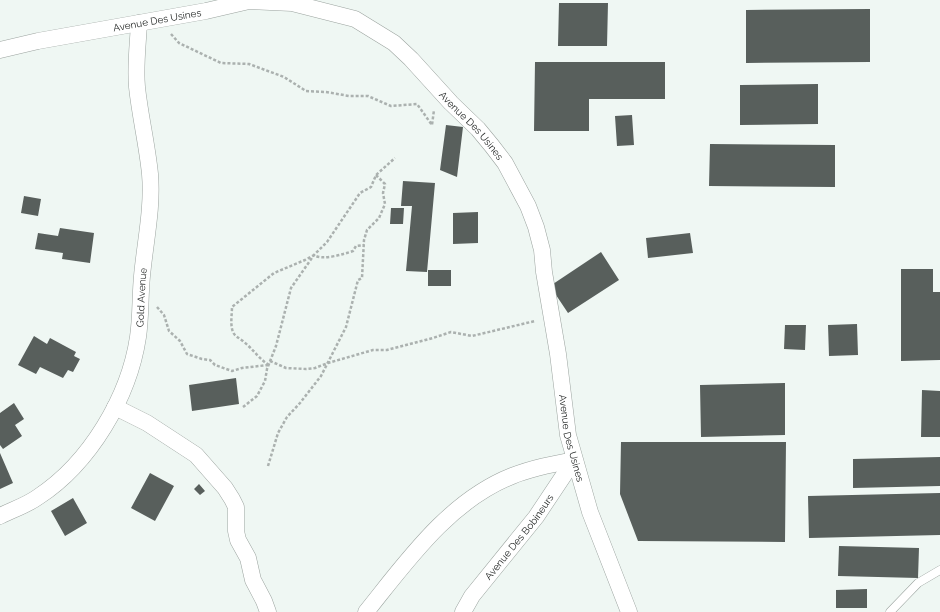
<svg xmlns="http://www.w3.org/2000/svg" width="940" height="612" viewBox="0 0 940 612" font-family="Raleway,sans-serif">
<rect width="100%" height="100%" fill="#eff7f3"/>
<path fill="#585f5c" d="M559,3h49l-1,43h-49z
M870,9v53l-124,1v-53z
M535,62h130v37h-76v32h-55z
M818,84v40l-78,1v-40z
M632,115l2,30 -17,1 -2,-30z
M446,125l17,2 -6,50 -17,-7z
M710,144l125,1v42l-126,-1z
M403,181l32,2 -8,89 -21,-1 6,-65h-11z
M24,196l17,3 -3,17 -17,-3z
M391,208h13l-1,16h-13z
M478,212v31l-25,1v-31z
M60,228l34,5 -4,30 -28,-4 1,-6 -28,-4 3,-16 20,3z
M690,233l3,20 -45,5 -2,-20z
M601,252l18,28 -51,33 -18,-27z
M901,269h32v23h7v68l-39,1z
M428,270h23v16h-23z
M857,324l1,31 -29,1 -1,-31z
M785,325h21l-1,25 -21,-1z
M34,336l13,8 3,-6 26,14 -2,4 6,3 -7,13 -5,-2 -5,8 -23,-11 -4,7 -18,-9z
M236,378l3,26 -47,7 -3,-26z
M785,383v52l-84,2 -1,-52z
M922,390l18,1v46h-19z
M14,403l10,16 -9,6 7,11 -19,13 -3,-4v-32z
M621,442h165l-1,100 -147,-1 -18,-47z
M0,453l13,30 -13,6z
M940,457v29l-87,2v-29z
M150,473l24,13 -19,35 -24,-13z
M199,484l6,7 -5,4 -6,-6z
M940,493v42l-131,3 -1,-42z
M73,498l14,25 -22,13 -14,-25z
M839,546l80,2 -1,30 -80,-2z
M867,589v19h-31v-18z"/>
<g fill="none" stroke-linecap="round" stroke-linejoin="round">
<g stroke="#9ba39f" stroke-width="9">
<path id="service" d="M890,612l28,-29 22,-13"/>
</g>
<g stroke="#9ba39f" stroke-width="17">
<g id="minor">
<path id="s1" d="M0,50l38,-9 168,-30 43,-10 43,2 63,16 39,24 17,16 40,44 27,26 14,17 13,17 23,43 8,21 6,23 2,22 14,82 10,81 22,77 39,100"/>
<path d="M115,407l32,16 49,32 29,33 7,11 4,8v24l2,9 10,18 5,22 11,21 4,11"/>
<path id="s2" d="M0,516c12,-6 27,-11 38,-19 52,-34 91,-100 100,-160 3,-20 2,-41 4,-61 3,-33 11,-69 8,-102 -3,-30 -10,-58 -13,-87 -2,-21 1,-43 2,-64"/>
<path d="M366,612c41,-51 83,-111 146,-136 20,-8 41,-12 62,-16"/>
<path id="s3" d="M463,612l9,-16 64,-79 38,-57"/>
</g>
</g>
<path stroke="#abb1af" stroke-width="2.5" stroke-dasharray="3 2" stroke-linecap="butt" d="M171,34l8,9 42,20 28,1 35,13 22,14 20,1 23,4h19l23,10 26,-2 15,21 2,-15
M157,307l7,8 5,16 11,10 7,13 15,5 8,1 5,5 17,6 10,-3 26,-3
M270,361l16,7 20,1 9,-1 13,-5 45,-13h14l46,-12 18,-6 21,4 63,-15
M269,365c-10,-6 -16,-16 -25,-23 -4,-4 -9,-5 -11,-10 -3,-7 -1,-18 -1,-25l42,-34 31,-13 9,-5c8,6 30,-1 39,-4l3,-5 8,-1
M243,407l14,-11 8,-15 2,-12 9,-23 15,-58 23,-33 13,-13 33,-49 11,-6 5,-12 19,-17
M268,466l10,-33 9,-16 13,-14 21,-27 25,-49 12,-47 4,-2 2,-38 3,-10 12,-12 6,-14 -2,-11 2,-9 -9,-9"/>
<use href="#service" stroke="#fff" stroke-width="8"/>
<use href="#minor" stroke="#fff" stroke-width="16"/>
</g>
<g text-anchor="middle" stroke-width="4" stroke-linejoin="round" paint-order="stroke">
<g font-size="10" fill="#262928" stroke="#fff">
<text dy="4" stroke="none"><textPath href="#s1" startOffset="160">Avenue Des Usines</textPath></text>
<text dy="4" stroke="none"><textPath href="#s1" startOffset="521">Avenue Des Usines</textPath></text>
<text dy="4" stroke="none"><textPath href="#s2" startOffset="276">Gold Avenue</textPath></text>
<text dy="4" stroke="none"><textPath href="#s1" startOffset="857">Avenue Des Usines</textPath></text>
<text dy="4" stroke="none"><textPath href="#s3" startOffset="94">Avenue Des Bobineurs</textPath></text>
</g>
</g>
</svg>
